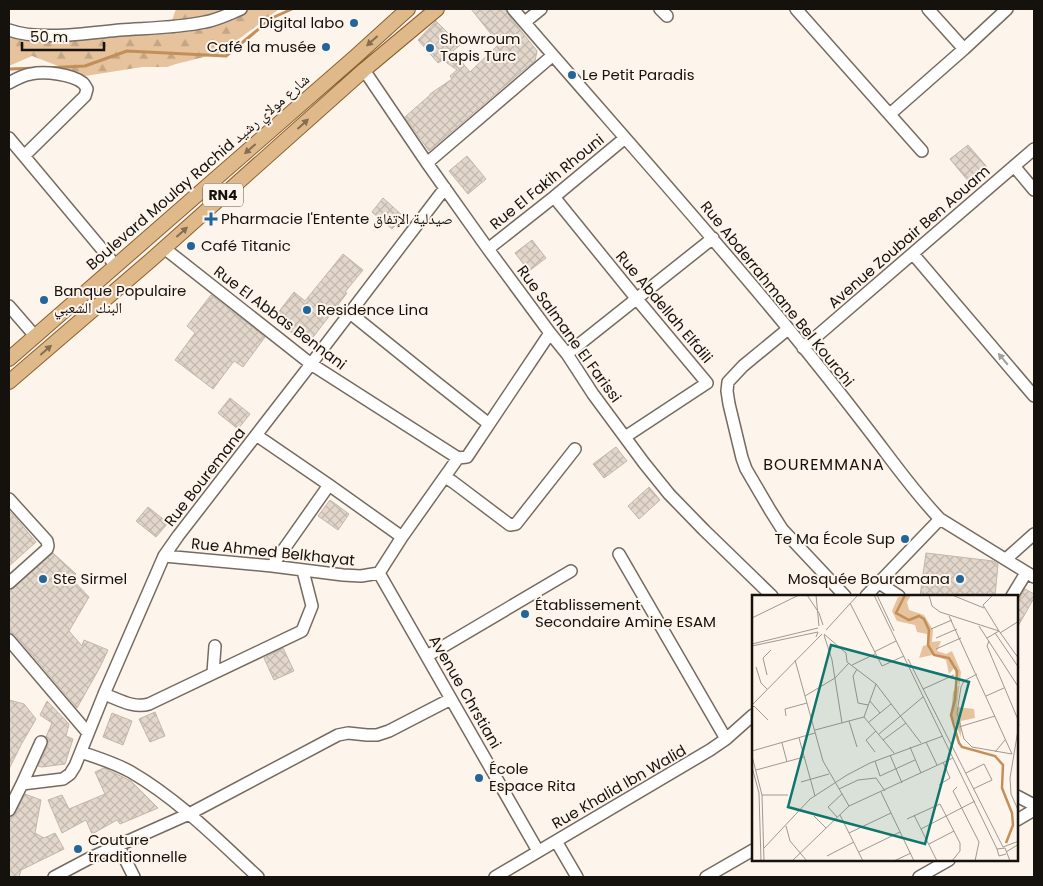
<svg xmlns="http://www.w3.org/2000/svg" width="1043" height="886" viewBox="0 0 1043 886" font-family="Poppins,'Noto Naskh Arabic',sans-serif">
<defs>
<pattern id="forest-firs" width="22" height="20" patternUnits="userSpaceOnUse" patternTransform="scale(1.25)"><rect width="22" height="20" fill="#e6c29d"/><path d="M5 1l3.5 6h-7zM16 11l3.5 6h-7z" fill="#c4a686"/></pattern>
<pattern id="building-cross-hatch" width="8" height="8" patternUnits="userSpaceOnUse" patternTransform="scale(1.25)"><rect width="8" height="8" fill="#e3d7cc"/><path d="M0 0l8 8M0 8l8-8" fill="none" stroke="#c2b8ae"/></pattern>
</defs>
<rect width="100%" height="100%" fill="#fdf4eb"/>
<path fill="url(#forest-firs)" d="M176,9h103l-59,44 -44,11 -9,3h-25l-57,9 -53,-20 -23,10v-28l2,-1 46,5 59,-7 52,-4z"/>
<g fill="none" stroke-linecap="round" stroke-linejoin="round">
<path stroke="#c28f59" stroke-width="3" d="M44,68l41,-2 42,-15 99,5 46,-38 20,-9
M9,69l29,-1"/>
</g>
<path fill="url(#building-cross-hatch)" stroke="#c2b7ac" d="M471,9h34l5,8 27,34 -2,10 -14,11 -92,79 -24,-34 25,-22v-1l22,-15 -2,-3 7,-6 -14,-10 -5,3 -20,-23 18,-19 24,24 -7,6 8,10 9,11 29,-28z
M968,145l19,22 -18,15 -19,-23z
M467,156l19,23 -18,15 -19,-23z
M383,198l20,18 -11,13 -20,-17z
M532,240l14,18 -17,13 -14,-18z
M343,254l20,16 -18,22 2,1 -40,52 -33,-27 20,-26 11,9z
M211,295l54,42 -22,30 -9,-6 -21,28 -38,-29 20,-27 -8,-7z
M230,398l20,16 -12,15 -20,-16z
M616,447l11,14 -23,17 -11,-14z
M649,487l11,13 -21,19 -11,-13z
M330,500l19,14 -11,16 -20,-14z
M148,507l20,16 -12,14 -20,-16z
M9,511l11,12 16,19 -27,24z
M53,553l23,21 -5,4 18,19 -20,34 13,15 2,-6 24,10 -8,17 -23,41 -62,-73 -6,-3v-40z
M926,553l67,8 5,3 -3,32h-75z
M1025,589l9,5v4l-17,30v-26z
M283,648l11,23 -20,9 -10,-22z
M9,700l15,4 12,15 -14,24 -13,26z
M47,701l22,23 -3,12 7,3 -8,25 -23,3 -4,-1 10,-21v-4l-2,-4 6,-14 -12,-8z
M155,712l10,24 -15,6 -11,-23z
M112,713l20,8 -9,24 -20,-8z
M104,768l27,13 27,27 -38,16 -3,-4 -25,14 -6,-14 -24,13 -14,-33 14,-5 7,14 36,-15 -10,-22z
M25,794l16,6 -6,33 9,5 11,-5 9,16 -43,21 -2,7h-10v-58l6,-5z"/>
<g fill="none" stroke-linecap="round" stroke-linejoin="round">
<g stroke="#756b61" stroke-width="14">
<path id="minor" d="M513,9c91,106 185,210 274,318 27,33 54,67 80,101 24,31 46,63 73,91l94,58
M660,9l7,7
M796,9l126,142
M928,9l36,40
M525,22l16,-13
M9,30c30,11 79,3 111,0 28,-2 57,-2 85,-8 12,-2 24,-8 36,-13
M364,70l63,93 61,86 62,84 17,21 26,40 51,69 25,31 35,36 68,66
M9,83c7,-4 14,-8 22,-9 13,-3 41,0 52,9 2,2 3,4 4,6l-2,7 -61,60
M890,114l74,-65 43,-40
M9,138l107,128
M427,163l125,-107
M1014,166l20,24
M554,197l82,101 71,85
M164,248l147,116 147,94
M488,249l66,-52 71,-59
M913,254l121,142
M9,306l26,30
M350,313l82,66 57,45
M788,329l-45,37 -15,16 -1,9 2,13 13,54 4,11 24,41 12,19 63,67
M803,348l231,-199
M567,354l146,-116
M256,435l73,50 73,52
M625,437l82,-54
M445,477l8,5 57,43 6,-1 59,-75
M9,499l38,42 1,5 -1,3 -38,34
M619,554l107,185
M164,556l108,10 71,9 18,1 18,-3
M1006,559l28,-25
M272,566l57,-81
M379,573l159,278
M379,573l23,-36 56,-79 9,-1 83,-124
M879,583l20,13
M866,596l74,-77
M1012,596l14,-23
M9,640l79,93
M427,656l144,-85
M213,673l2,-27
M104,694c14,5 30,15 45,10l153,-73 10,-25 -9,-35
M81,752c17,6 34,11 50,20 48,28 87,68 127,105
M22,784l19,-42
M1017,796l17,9
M9,810l13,-26 41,-5 7,-5 5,-8 29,-72 60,-138 14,-20 133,-172 134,-176
M1017,820l17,-10
M556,841l21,36
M118,845l16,32
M54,877l36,-19 99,-44 149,-79 10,-2 19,2h10l12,-4 62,-32
M495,877l215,-127 16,-11 27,-24
M706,877l47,-27
M919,877l30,-17"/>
</g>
<g stroke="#8c602d" stroke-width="16">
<path id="major" d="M9,359l346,-302 53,-48
M9,382l142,-122 213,-190 73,-61"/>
</g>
<use href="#minor" stroke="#fff" stroke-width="11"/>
<use href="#major" stroke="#e0b98b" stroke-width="14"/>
</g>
<defs><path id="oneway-solid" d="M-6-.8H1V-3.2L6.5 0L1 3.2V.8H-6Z" transform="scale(1.25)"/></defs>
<g fill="#856d52">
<use href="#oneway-solid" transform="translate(372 41) rotate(138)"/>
<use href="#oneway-solid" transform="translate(303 124) rotate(-42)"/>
<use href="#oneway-solid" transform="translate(250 149) rotate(139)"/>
<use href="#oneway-solid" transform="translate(182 232) rotate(-42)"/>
<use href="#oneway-solid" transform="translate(46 350) rotate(-41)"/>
</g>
<use fill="#a1a09e" href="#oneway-solid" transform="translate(1003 359) rotate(-130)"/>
<g fill="#22659a" stroke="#fdf4eb" stroke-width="2">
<circle cx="354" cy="23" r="5"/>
<circle cx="326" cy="47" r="5"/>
<circle cx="430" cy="48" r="5"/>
<circle cx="572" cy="75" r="5"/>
<path d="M208.5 211.5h5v5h5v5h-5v5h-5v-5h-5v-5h5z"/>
<circle cx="191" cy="246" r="5"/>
<circle cx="44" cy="300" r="5"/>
<circle cx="307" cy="310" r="5"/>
<circle cx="905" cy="539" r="5"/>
<circle cx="43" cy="579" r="5"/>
<circle cx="960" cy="579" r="5"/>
<circle cx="525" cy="614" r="5"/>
<circle cx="479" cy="778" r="5"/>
<circle cx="78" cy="849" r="5"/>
</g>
<g text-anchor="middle" stroke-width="4" stroke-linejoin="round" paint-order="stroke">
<rect fill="#fdf4eb" stroke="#5b5550" stroke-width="1" x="203" y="183.5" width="40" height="23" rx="4"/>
<g font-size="14" font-weight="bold" fill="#15110d">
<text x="223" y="200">RN4</text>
</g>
<g font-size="15" fill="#15110d" stroke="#fdf4eb" text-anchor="start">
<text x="344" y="28" text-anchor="end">Digital labo</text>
<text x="440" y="44">Showroum<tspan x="440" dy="17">Tapis Turc</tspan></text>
<text x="316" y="52" text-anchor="end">Café la musée</text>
<text x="582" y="80">Le Petit Paradis</text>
<text x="221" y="224">Pharmacie l'Entente صيدلية الإتفاق</text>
<text x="201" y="251">Café Titanic</text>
<text x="54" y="296">Banque Populaire<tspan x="54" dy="17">البنك الشعبي</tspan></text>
<text x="317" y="315">Residence Lina</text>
<text x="895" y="544" text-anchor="end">Te Ma École Sup</text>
<text x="53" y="584">Ste Sirmel</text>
<text x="950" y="584" text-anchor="end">Mosquée Bouramana</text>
<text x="535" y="610">Établissement<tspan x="535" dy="17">Secondaire Amine ESAM</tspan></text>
<text x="489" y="774">École<tspan x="489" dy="17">Espace Rita</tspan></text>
<text x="88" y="845">Couture<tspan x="88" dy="17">traditionnelle</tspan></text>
</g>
<g font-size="15" fill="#15110d" stroke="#fdf4eb">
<text transform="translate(198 172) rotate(-41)" y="5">Boulevard Moulay Rachid شارع مولاي رشيد</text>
<text transform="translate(547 182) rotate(-39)" y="5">Rue El Fakih Rhouni</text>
<text transform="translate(909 237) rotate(-41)" y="5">Avenue Zoubair Ben Aouam</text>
<text transform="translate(777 294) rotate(51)" y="5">Rue Abderrahmane Bel Kourchi</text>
<text transform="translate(664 307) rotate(50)" y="5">Rue Abdellah Elfdili</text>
<text transform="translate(280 318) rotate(37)" y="5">Rue El Abbas Bennani</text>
<text transform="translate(569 334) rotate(54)" y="5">Rue Salmane El Farissi</text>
<text transform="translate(205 477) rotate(-52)" y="5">Rue Bouremana</text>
<text transform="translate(273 552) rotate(6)" y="5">Rue Ahmed Belkhayat</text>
<text transform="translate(465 692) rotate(60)" y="5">Avenue Chrstiani</text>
<text transform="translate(619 787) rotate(-30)" y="5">Rue Khalid Ibn Walid</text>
</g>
<g font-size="16" letter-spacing="1" fill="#15110d" stroke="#fdf4eb">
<text x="824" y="470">BOUREMMANA</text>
</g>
</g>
<g transform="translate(752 595)">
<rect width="266" height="266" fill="#fdf4eb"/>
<path d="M159,0l-4,7 2,8 15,5 9,15 -1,12 9,-1 -4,10 9,3 6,-3 9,21 -4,35 17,2 1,9 -14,3v16l-10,-23 2,-22 6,-7 -5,-17 -5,6 -3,-14 -5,-2 -9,-3 -13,3 4,-12 5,-1 -1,-11 -10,-2 -2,-7 -18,-4 -5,-10 6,-14z" fill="#e6c29d"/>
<path fill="none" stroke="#c28f59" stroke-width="2.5" d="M153,0l-9,18 13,7 10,-4 5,3 5,11 -1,15 6,10 15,3 8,13 -2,29 -4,15 8,28 3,4 33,9 8,9 -1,23 10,25 1,12 -7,18"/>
<path fill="none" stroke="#a09992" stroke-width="1" d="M55,0l12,18 4,12M64,0l3,31M122,0l123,254M125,0l17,36M177,0l3,11 8,6 59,19 20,28M200,0l32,13M98,8l32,63 22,-10M197,21l63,138M0,23l47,-23M227,31l40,62M179,34l21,-9M74,35l32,-35M243,38l24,35M248,38l19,-12M72,39l22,19 1,9 29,22 45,59M72,40l8,25 10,63M184,43l21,-9M235,43l12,-7 -16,-26 10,-10M237,46l-2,5 32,76M0,49l66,-16M0,51l66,-14 -2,5M184,54l25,-11M122,57l22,-11M156,64l95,188M43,65l28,101 26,45M100,70l23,-11M4,72l5,16 6,6M105,74l-4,7 5,27 10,2M225,79l-13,7 -3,6 -4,26 7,26 8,8 40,7M15,80l-4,-17 8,-8M171,94l31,-14M53,101l30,-18 14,-15M234,101l18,-8M118,106l10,12M0,110l70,-71M0,113l2,-2 14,14M34,121l-1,-7 22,-6M112,122l30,36M112,122l12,-33M97,126l8,26M117,127l22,-18M267,129l-9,54 1,16 8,18M207,132l36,-11M63,135l49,-13M127,139l44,-37M47,143l16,58M131,145l23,-17M174,147l11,23M30,148l5,19M158,152l11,26M0,156l63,-18M123,157l-9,-12 10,-9M243,157l10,-12M138,160l12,28M0,161l10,39 2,66M123,166l5,15M0,172l7,26 2,68M4,175l48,-13M214,178l18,-9 8,16 -19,9M128,181l35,-16M49,187l28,-8M187,190l11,-7 -7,-16M205,192l-4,4 26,51 -4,19M87,194l19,-9 18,-2 9,13M129,197l33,69M10,200h26M88,220l23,46M162,220l23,46M62,221l12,12M85,222l-9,-10 14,-13M155,224l33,-15 20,39v8l-8,10M34,231l4,15 17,20M169,234l54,-28M97,238l42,-20M177,249l25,-13M251,252l16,-6M12,253l46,-49 37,-24 23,-12 73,-27M107,257l41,-20M254,257l13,-8M254,259l-7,2 -2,-7 8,-1 5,13M75,261l27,-14M40,266l57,-55 104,-48M142,266l17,-8"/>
<path fill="#0f766e" fill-opacity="0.15" stroke="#0f766e" stroke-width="2.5" d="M79,50l138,37 -44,162 -137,-37z"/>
<rect width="266" height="266" fill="none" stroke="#15110d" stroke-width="2.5"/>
</g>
<rect width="1043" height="886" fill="none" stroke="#15110d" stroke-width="20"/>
<path d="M22 42v8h82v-8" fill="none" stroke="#15110d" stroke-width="2.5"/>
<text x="30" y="42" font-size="15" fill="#15110d" stroke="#fdf4eb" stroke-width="4" paint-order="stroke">50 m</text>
</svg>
